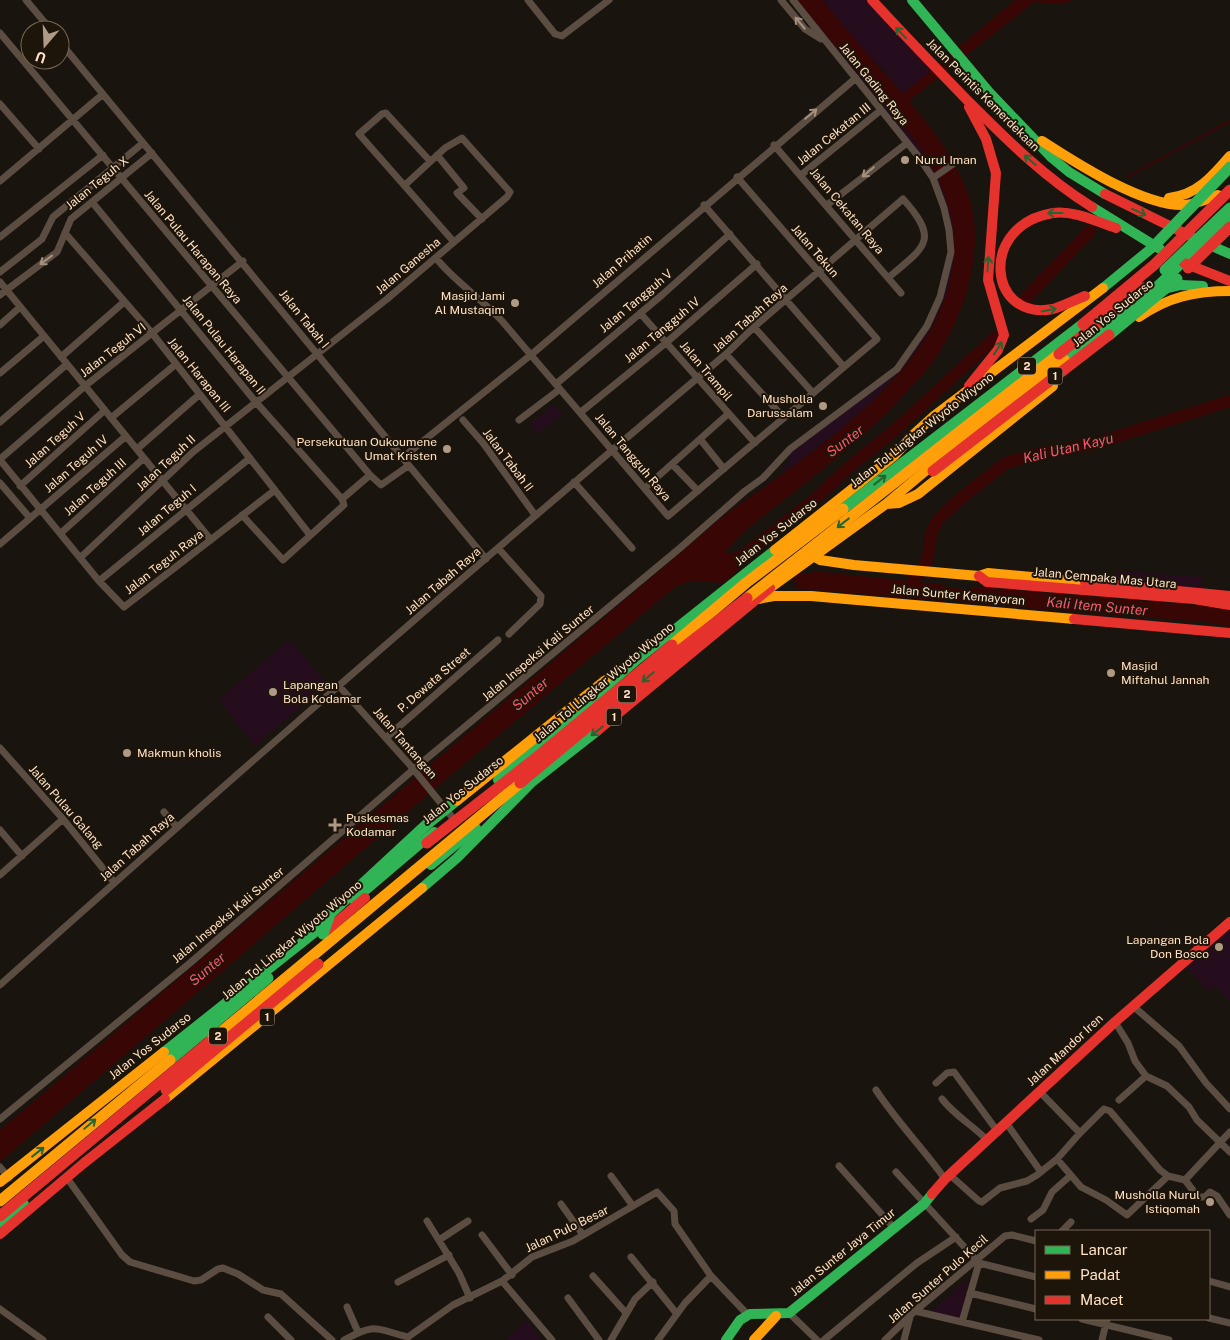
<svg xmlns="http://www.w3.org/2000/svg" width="1230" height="1340" viewBox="0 0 1230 1340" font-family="'Public Sans',sans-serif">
<rect width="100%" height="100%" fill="#1a140e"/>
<path fill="#260d1d" d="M797,0c28,33 55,66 83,98 18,22 39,44 53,69 71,131 -51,235 -147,304l-4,-5h6l2,-8 -8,-1 111,-84 41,-62 17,-69 -18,-64z
M822,0h50l63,68 -32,26 -20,-25 -23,-22z
M554,405l8,9 -24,20 -8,-10z
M1117,571l86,6 -3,15 -86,-7z
M289,640l38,44 -72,62 -36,-46z
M1230,927v75l-15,-17 -7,6 -22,-25z
M969,1278l-9,41 -30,-6z
M527,1320l14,20h-36z"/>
<path fill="#390606" d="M797,0h25c26,32 53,63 81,94l112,-94h57l-9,4 -29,-2 -125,99c25,30 51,64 62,103 13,53 -8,114 -38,158 -6,9 -15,17 -22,25 -30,34 -63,62 -98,90 -33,28 -71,50 -95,85l25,4 -19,17 -33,-2 -15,5 -244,205 -432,371v-32l726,-616c108,-77 290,-189 207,-346 -15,-28 -38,-51 -58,-75 -27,-31 -52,-62 -78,-93z
M814,571l132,14 -3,16 -150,-13z
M978,587l238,20 14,3v17l-24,-5 -240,-19 3,-15z"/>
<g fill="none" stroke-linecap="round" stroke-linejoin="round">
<path stroke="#390606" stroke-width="2" d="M1127,177l103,-56"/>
<path stroke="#390606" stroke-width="12" d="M1025,299l65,-68
M702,562l38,-4 74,-58 34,-32 47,-38 100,-92
M800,579l19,2
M908,590l19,-29 5,-30 6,-11 23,-22 45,-35 31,-9 53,-9 140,-44
M929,592l55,5"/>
<path stroke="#5b4d42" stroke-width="7" d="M26,0l25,30
M528,0l27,34 7,2 47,-36
M781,0l24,29 16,10
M0,33l370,442
M60,42l426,517
M0,104l39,45
M774,145l127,148
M437,155l27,33 -7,5 25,26
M430,161l-44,-48 -4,1 -23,20 95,108
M801,175l80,-65
M933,178l23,-16
M0,181l103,-87
M92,202l163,199 87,98
M704,205l140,162
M827,205l80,-62
M65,233l87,100 158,202
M0,237l103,-82
M436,258c19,24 45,40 66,63l166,195 209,-177 -140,-162
M0,272l42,-33 11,-22 90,-74
M0,282l211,258
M0,295l57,-43 14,-33 81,-66
M640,313l115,130
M0,325l20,-18
M754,327l59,66
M726,354l58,64
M61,357l63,-55
M0,373l44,-37
M556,384l106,-89 68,-61
M581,412l86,-70 90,-78
M111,418l65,-54
M463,420l20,23 52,72
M519,420l41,-31
M0,422l67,-58
M700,439l24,30
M137,449l63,-55
M402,458l130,-104 324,-276
M0,459l85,-73 158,-125
M0,460l99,121 25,26 151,-117
M672,464l26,27
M574,482l58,66
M0,483l30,35
M20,486l85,-76
M645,488l83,-74
M242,515l41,45 61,-55 -2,-6 28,-24 11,10 27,-19
M61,533l83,-75
M0,544l126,-108
M498,548l43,48 -1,8 -31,30
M81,557l112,-105 194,-153 120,-102 3,-5 -48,-54 -17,10 -40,37
M99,581l151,-123
M339,686l71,79 42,52
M387,737l111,-97
M0,748l63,71 51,63
M164,812l12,14
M0,830l22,26
M0,875l63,-56
M0,985c239,-214 481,-425 726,-631l28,-27 149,-128c38,42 21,48 -15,79
M1133,1006l46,40 27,37 24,26
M1115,1022l13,21 7,18 11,15 21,10 22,21 8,13 33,32
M936,1083l11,-10 7,-1 44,60
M876,1090c21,32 47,58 69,89
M1040,1092l40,41 24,-24 6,2 50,59 8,6 17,4 45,-48
M942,1099c13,17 32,27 46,42
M1119,1100l27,-24
M0,1119l190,-156 224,-194 266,-221 65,-57 18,-13 27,-29 107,-80 30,-43 13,-29 11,-45 -2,-22 -5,-22 -11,-30 -15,-22 -125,-156
M1007,1124l34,48
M1057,1159l24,28 25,13 21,15 41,-39
M839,1166l55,62
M0,1167l9,11
M896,1172l83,91 -17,59
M950,1175l29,26
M611,1176l22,30
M67,1178l55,77 8,7 64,19 7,-1 17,-11 5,-1 15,6 25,16 18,4 51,46
M1185,1180l13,17h7l5,-5 7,4 13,19
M982,1202l18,-14 27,-7 10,-6 20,-16 23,-26
M561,1204l22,31
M1031,1219l12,-9 9,-18 18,-16
M427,1221l32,52 11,25
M1062,1231l9,-9
M482,1235l30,40
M439,1240l29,-19
M631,1257l46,57
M979,1263l57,14
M593,1276l33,37
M502,1281l50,59
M1209,1281l21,6
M398,1282l51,-27
M970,1293l66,16
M568,1298l31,42
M347,1307l11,25
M0,1309l43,31
M915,1311l124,29
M789,1313l28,27
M268,1317l23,23
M1209,1318l21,5
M1082,1319l87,21
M408,1337l45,-32 49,-24 30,-24 41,-16 84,-49 17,19 1,13 36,52 36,38
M344,1340c33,-18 31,-11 64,-3
M611,1340l24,-41 18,-17
M658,1340l27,-37 26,-27
M824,1340l93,-77 39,-26
M885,1340l30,-29 90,-75 7,-1 24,6
M904,1340l6,-23
M1102,1340l5,-21"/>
<path stroke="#30b455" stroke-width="10" d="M912,0l77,92 63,66 17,14 36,22
M1092,207l68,42
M1205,243l25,11
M1103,288l50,-41
M1164,289l17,-4 22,1
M1065,360l86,-68 79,-74
M498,780l141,-122 136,-108
M431,865l45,-37
M422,888l35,-30 75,-76 65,-51
M354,900l80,-68
M164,1052l165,-131
M0,1225l24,-21
M726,1340l14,-20 10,-6 39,-1 135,-109 8,-10"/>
<path stroke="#ff9f0a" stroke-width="10" d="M1042,141c34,22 102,66 143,64 11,-1 23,-6 33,-10
M1169,198c28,-3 44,-22 61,-42
M1139,317c29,-20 56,-26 91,-26
M886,504l13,-1 19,-9 135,-108
M775,550l120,-95 18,-20 21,-19 169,-128
M813,556l7,4 34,5 125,11 9,-3 97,9
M770,588l116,-84 74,-62 105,-82
M758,599l16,-3h37l263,23
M165,1099l257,-211
M0,1182l164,-130
M754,1340l22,-24"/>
<path stroke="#e5322d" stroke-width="10" d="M872,0c31,34 63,67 95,100 39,39 78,78 125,107
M969,107l17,32 10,34 -8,107 16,55 -6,15 -29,36
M1105,194l89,44
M1184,263l46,18
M1085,296c-10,4 -22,10 -32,13 -65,13 -75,-84 0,-96 21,-3 44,9 63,15
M979,576l8,6 207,17 36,6
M1085,582l145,14
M1074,619l156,14
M597,731l173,-143
M325,932l40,-34
M932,1194l13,-15 170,-157 115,-100
M0,1234l84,-71 81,-64"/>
<path stroke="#30b455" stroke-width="11" d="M1153,247l77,-80
M1165,270l65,-62
M1109,335l68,-56
M843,509l240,-185
M323,934l7,-20 96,-89 31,-25
M170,1060l98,-82"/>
<path stroke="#ff9f0a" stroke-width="11" d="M747,598l312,-244
M672,645l74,-62 97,-74
M457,800l148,-119
M209,1042l311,-259
M0,1201l170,-141"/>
<path stroke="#e5322d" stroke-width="11" d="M1188,268l42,-41
M1083,324l71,-59 76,-75
M1059,354l84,-66
M933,471l176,-136
M520,783l160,-133 67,-52
M427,843l110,-86 135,-112
M166,1090l152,-126
M0,1216l209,-174"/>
</g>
<defs><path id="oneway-shaft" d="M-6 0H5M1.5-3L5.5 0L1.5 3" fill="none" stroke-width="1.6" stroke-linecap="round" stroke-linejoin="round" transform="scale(1.25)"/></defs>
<g stroke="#a5907d">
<use href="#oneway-shaft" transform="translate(800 23) rotate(-130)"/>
<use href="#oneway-shaft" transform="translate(811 114) rotate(-40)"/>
<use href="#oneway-shaft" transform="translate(868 172) rotate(140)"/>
<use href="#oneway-shaft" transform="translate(46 260) rotate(144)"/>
</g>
<g stroke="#276430">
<use href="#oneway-shaft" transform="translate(901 33) rotate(-134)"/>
<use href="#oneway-shaft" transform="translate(1030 160) rotate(-139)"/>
<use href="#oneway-shaft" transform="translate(1139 212) rotate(25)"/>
<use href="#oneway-shaft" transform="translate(1055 213) rotate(-180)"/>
<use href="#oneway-shaft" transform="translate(988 264) rotate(-86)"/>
<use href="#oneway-shaft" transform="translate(1049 310) rotate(-11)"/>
<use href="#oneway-shaft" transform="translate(998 348) rotate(-58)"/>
<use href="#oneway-shaft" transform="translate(880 480) rotate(-38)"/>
<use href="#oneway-shaft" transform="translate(843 523) rotate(142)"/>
<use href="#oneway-shaft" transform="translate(648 677) rotate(140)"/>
<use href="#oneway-shaft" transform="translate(597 731) rotate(142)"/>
<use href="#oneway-shaft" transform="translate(90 1124) rotate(-40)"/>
<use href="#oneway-shaft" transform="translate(38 1152) rotate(-38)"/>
</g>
<g fill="#af9a86" stroke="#1e150a" stroke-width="2">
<circle cx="905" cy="160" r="5"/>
<circle cx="515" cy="303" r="5"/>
<circle cx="823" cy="406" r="5"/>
<circle cx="447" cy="449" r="5"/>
<circle cx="1111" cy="673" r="5"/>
<circle cx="273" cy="692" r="5"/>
<circle cx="127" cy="753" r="5"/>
<path d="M332.5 817.5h5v5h5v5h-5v5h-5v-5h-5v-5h5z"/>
<circle cx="1219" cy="947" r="5"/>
<circle cx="1210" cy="1202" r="5"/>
</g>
<g text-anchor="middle" stroke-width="4" stroke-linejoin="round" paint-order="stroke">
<g fill="#1e150a" stroke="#bca48e" stroke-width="1">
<rect x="1018" y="357.5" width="18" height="17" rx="4"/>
<rect x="1047.5" y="367.5" width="15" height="17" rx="4"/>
<rect x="618" y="685.5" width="18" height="17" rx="4"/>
<rect x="606.5" y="708.5" width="15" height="17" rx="4"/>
<rect x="259.5" y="1008.5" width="15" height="17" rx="4"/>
<rect x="209" y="1027.5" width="18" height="17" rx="4"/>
</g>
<g font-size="11" font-weight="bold" fill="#ffe2c6">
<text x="1027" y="370">2</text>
<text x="1055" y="380">1</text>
<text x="627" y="698">2</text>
<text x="614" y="721">1</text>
<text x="267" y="1021">1</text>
<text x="218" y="1040">2</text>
</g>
<g font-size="12" fill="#ffe2c6" stroke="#1e150a">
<text transform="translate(874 84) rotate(51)" y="4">Jalan Gading Raya</text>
<text transform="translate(983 95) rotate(45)" y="4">Jalan Perintis Kemerdekaan</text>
<text transform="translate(834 134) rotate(-39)" y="4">Jalan Cekatan III</text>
<text transform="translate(97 183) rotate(-39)" y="4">Jalan Teguh X</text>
<text transform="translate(847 211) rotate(50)" y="4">Jalan Cekatan Raya</text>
<text transform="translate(193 247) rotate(50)" y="4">Jalan Pulau Harapan Raya</text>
<text transform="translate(815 251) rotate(49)" y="4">Jalan Tekun</text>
<text transform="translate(622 261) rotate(-41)" y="4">Jalan Prihatin</text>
<text transform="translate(408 266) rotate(-40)" y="4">Jalan Ganesha</text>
<text transform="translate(636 301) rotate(-40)" y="4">Jalan Tangguh V</text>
<text transform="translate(1113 313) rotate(-39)" y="4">Jalan Yos Sudarso</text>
<text transform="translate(750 318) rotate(-42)" y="4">Jalan Tabah Raya</text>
<text transform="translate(304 319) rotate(51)" y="4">Jalan Tabah I</text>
<text transform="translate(662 330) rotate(-40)" y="4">Jalan Tangguh IV</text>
<text transform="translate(224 345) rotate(51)" y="4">Jalan Pulau Harapan II</text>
<text transform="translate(113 350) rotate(-38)" y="4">Jalan Teguh VI</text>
<text transform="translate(706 371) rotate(50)" y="4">Jalan Trampil</text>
<text transform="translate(199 375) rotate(51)" y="4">Jalan Harapan III</text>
<text transform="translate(922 430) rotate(-38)" y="4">Jalan Tol Lingkar Wiyoto Wiyono</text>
<text transform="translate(55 440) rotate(-42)" y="4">Jalan Teguh V</text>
<text transform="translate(633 457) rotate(50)" y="4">Jalan Tangguh Raya</text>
<text transform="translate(508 460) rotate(53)" y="4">Jalan Tabah II</text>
<text transform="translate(166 463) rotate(-43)" y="4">Jalan Teguh II</text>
<text transform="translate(76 464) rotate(-41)" y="4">Jalan Teguh IV</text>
<text transform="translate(95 487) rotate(-42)" y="4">Jalan Teguh III</text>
<text transform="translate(167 510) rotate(-40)" y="4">Jalan Teguh I</text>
<text transform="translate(776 532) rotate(-38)" y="4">Jalan Yos Sudarso</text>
<text transform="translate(164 562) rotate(-38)" y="4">Jalan Teguh Raya</text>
<text transform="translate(1105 578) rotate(5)" y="4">Jalan Cempaka Mas Utara</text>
<text transform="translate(443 581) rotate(-41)" y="4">Jalan Tabah Raya</text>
<text transform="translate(958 595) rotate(5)" y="4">Jalan Sunter Kemayoran</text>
<text transform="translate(538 653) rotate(-40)" y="4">Jalan Inspeksi Kali Sunter</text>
<text transform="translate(434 680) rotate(-41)" y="4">P. Dewata Street</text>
<text transform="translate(604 682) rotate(-40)" y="4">Jalan Tol Lingkar Wiyoto Wiyono</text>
<text transform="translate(405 743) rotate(49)" y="4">Jalan Tantangan</text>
<text transform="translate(463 790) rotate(-39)" y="4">Jalan Yos Sudarso</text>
<text transform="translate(66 807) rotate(49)" y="4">Jalan Pulau Galang</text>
<text transform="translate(137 847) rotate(-42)" y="4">Jalan Tabah Raya</text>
<text transform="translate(228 915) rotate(-40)" y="4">Jalan Inspeksi Kali Sunter</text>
<text transform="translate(292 940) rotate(-40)" y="4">Jalan Tol Lingkar Wiyoto Wiyono</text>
<text transform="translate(150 1046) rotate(-38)" y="4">Jalan Yos Sudarso</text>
<text transform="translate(1065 1050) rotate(-43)" y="4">Jalan Mandor Iren</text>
<text transform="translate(567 1229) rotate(-26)" y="4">Jalan Pulo Besar</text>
<text transform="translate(843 1252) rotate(-39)" y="4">Jalan Sunter Jaya Timur</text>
<text transform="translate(938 1279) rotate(-41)" y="4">Jalan Sunter Pulo Kecil</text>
</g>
<g font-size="12" fill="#ffe2c6" stroke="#1e150a" text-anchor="start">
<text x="915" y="164">Nurul Iman</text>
<text x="505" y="300" text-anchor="end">Masjid Jami<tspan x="505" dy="14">Al Mustaqim</tspan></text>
<text x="813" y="403" text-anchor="end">Musholla<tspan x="813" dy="14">Darussalam</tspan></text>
<text x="437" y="446" text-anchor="end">Persekutuan Oukoumene<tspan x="437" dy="14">Umat Kristen</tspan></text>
<text x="1121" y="670">Masjid<tspan x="1121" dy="14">Miftahul Jannah</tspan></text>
<text x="283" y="689">Lapangan<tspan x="283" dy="14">Bola Kodamar</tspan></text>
<text x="137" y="757">Makmun kholis</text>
<text x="346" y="822">Puskesmas<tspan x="346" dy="14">Kodamar</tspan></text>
<text x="1209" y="944" text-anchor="end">Lapangan Bola<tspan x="1209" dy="14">Don Bosco</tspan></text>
<text x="1200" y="1199" text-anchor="end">Musholla Nurul<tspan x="1200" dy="14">Istiqomah</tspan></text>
</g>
<g font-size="14" font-style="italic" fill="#ff5470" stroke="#1e150a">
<text transform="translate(845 441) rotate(-37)" y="5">Sunter</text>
<text transform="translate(1068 448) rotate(-13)" y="5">Kali Utan Kayu</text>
<text transform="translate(1097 606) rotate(5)" y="5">Kali Item Sunter</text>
<text transform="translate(530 694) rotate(-40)" y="5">Sunter</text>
<text transform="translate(207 969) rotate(-40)" y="5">Sunter</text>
</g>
</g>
<rect x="1035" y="1230" width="175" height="90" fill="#1e150a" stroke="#786755"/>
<rect x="1045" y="1246" width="25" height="8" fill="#30b455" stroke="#786755"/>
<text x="1080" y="1255" font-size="15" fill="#ffe2c6">Lancar</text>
<rect x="1045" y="1271" width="25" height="8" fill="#ff9f0a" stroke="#786755"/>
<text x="1080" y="1280" font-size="15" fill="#ffe2c6">Padat</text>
<rect x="1045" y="1296" width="25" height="8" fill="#e5322d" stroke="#786755"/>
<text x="1080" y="1305" font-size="15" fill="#ffe2c6">Macet</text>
<g transform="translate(45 45) rotate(199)"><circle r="24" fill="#1e150a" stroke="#786755"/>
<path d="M0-4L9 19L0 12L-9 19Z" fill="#af9a86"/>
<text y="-8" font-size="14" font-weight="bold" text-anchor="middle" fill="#ffe2c6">U</text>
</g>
</svg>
